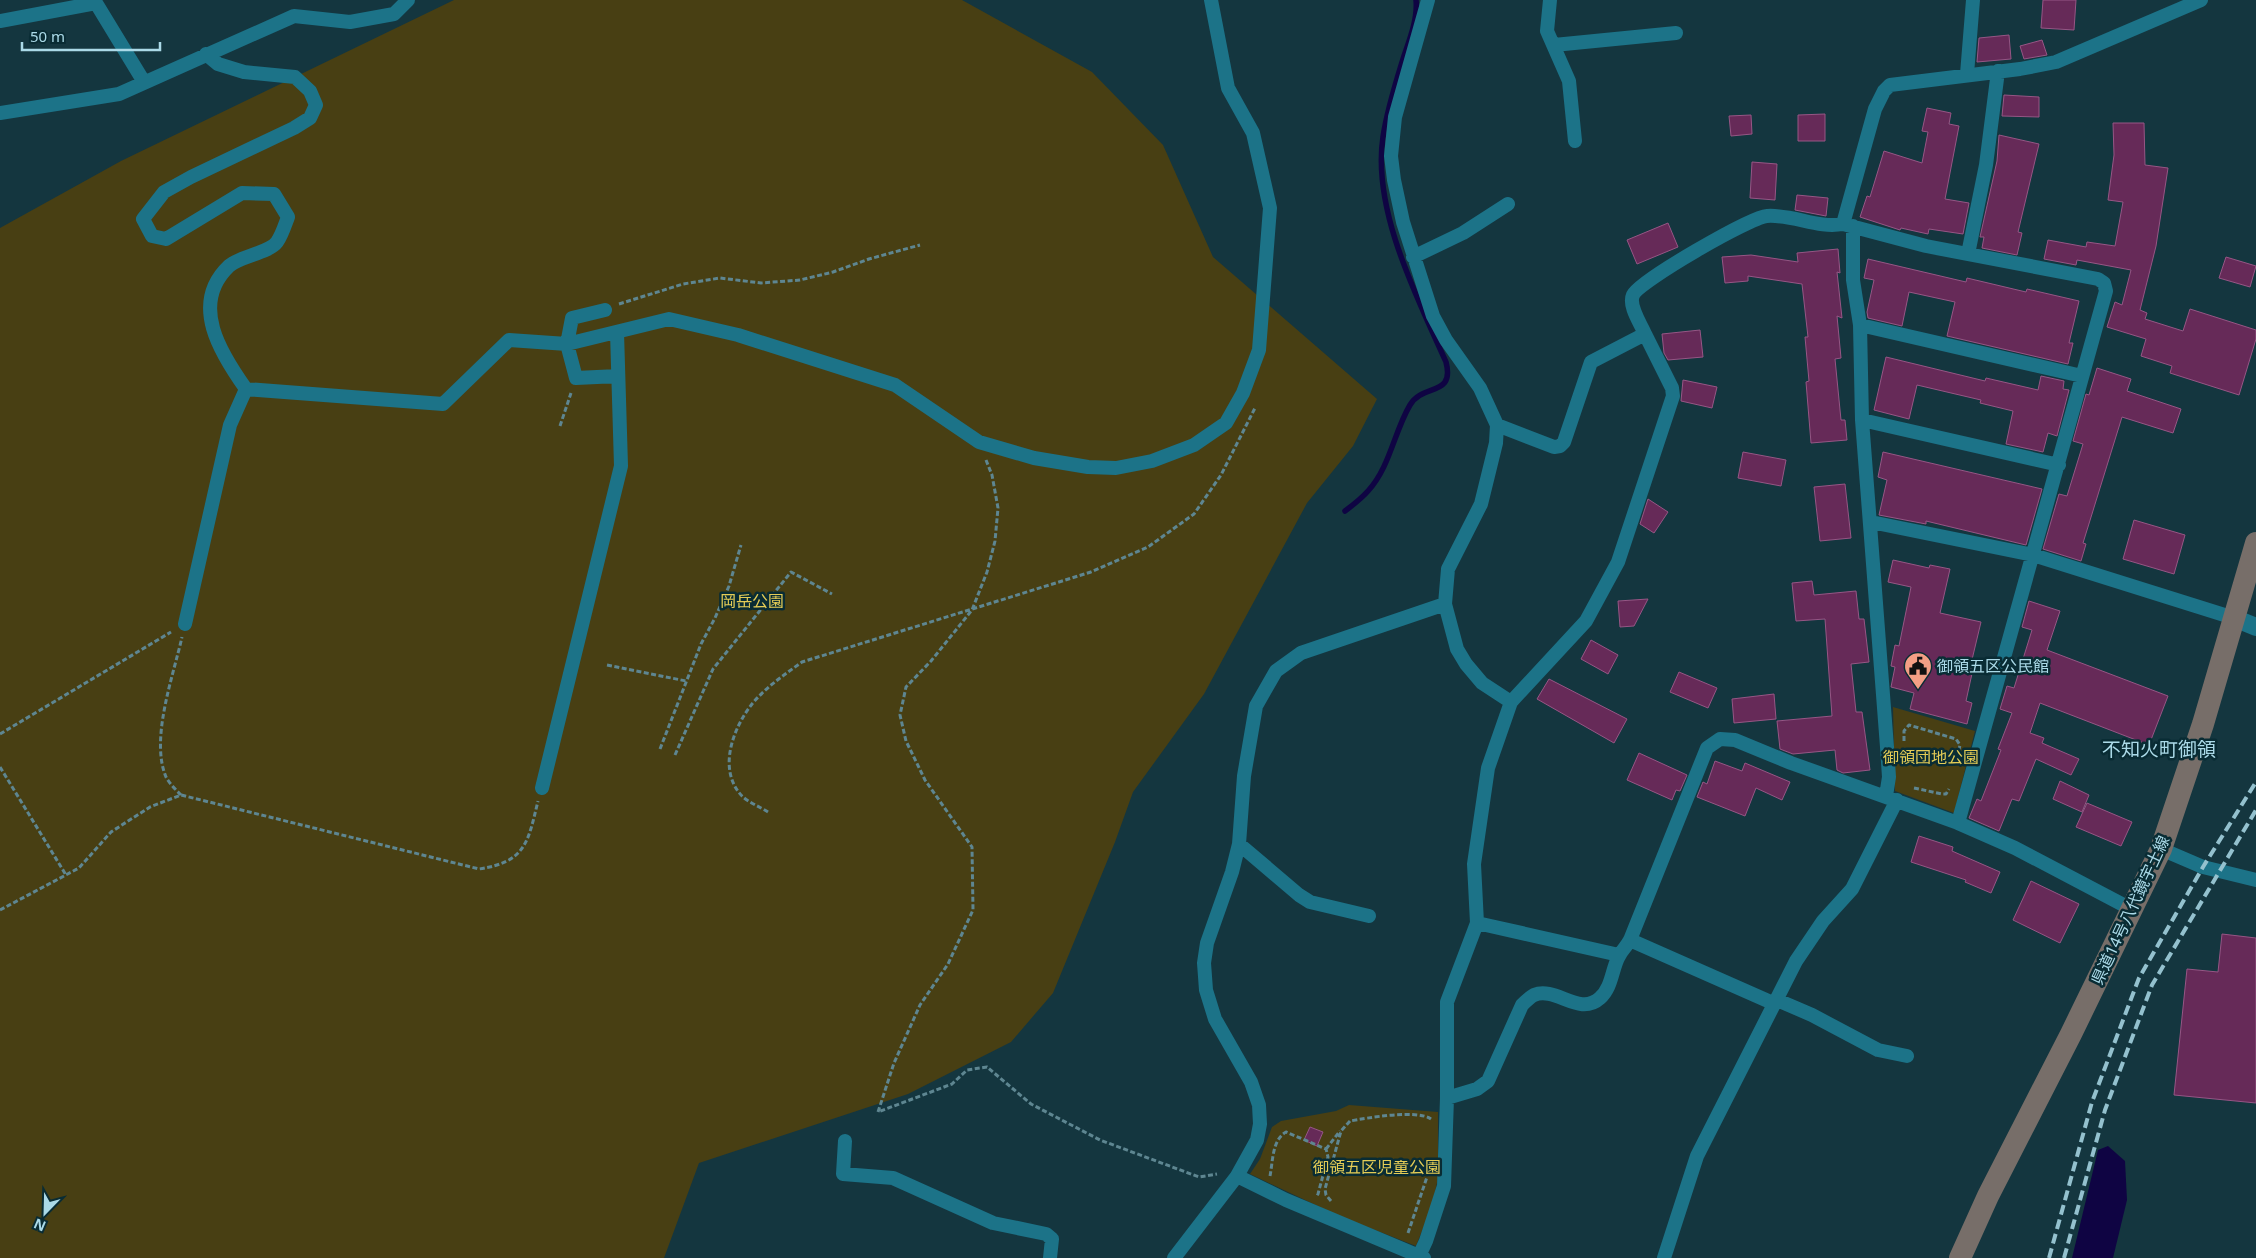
<svg xmlns="http://www.w3.org/2000/svg" width="2256" height="1258" viewBox="0 0 2256 1258" font-family="'Noto Sans','Noto Sans JP',sans-serif">
<rect width="100%" height="100%" fill="#14363f"/>
<path fill="#483f13" d="M454,0h508l130,72 71,73 50,112 164,142 -24,47 -46,57 -103,191 -71,98 -18,50 -62,151 -42,49 -103,52 -209,69 -35,95h-664v-1030l121,-67z
M1893,707l82,24 -21,82 -59,-22z
M1349,1105l89,7v66l-6,28 -16,40 -77,-30 -89,-42 10,-15 12,-32 9,-6 55,-10z"/>
<path fill="#0f0443" d="M2108,1146l17,15 2,39 -14,58h-41l26,-108z"/>
<g fill="none" stroke-linecap="round" stroke-linejoin="round">
<path stroke="#0f0443" stroke-width="5.5" d="M1345,511c8,-6 17,-13 23,-20 22,-24 26,-59 42,-86 13,-22 45,-8 36,-43 -29,-65 -74,-152 -63,-225 4,-27 12,-52 20,-78 6,-18 15,-40 13,-59"/>
</g>
<path fill="#662a58" stroke="#965685" d="M2043,0h33l-2,30 -33,-2z
M2009,35l2,24 -34,3 2,-24z
M2042,40l5,15 -23,4 -4,-13z
M2004,95l35,2v20l-37,-1z
M1927,108l24,5 -2,11 10,2 -14,73 24,4 -6,31 -34,-5 -1,5 -27,-6 -1,2 -40,-13 7,-21 3,1 14,-46 38,12 6,-31 -6,-1z
M1825,114v27h-27v-26z
M1751,115l1,19 -21,2 -2,-20z
M2113,123h31l1,42 23,3 -12,78 -16,64 7,3 -2,6 38,12 7,-22 66,21v9l-17,56 -69,-22 2,-7 -31,-10 5,-17 -39,-12 8,-25 7,3 9,-35 -54,-10 -1,5 -32,-6 4,-19 38,7 1,-5 28,4 8,-44 -15,-2 6,-45z
M1999,135l40,9 -21,88 4,1 -5,22 -35,-7 2,-11h-4l17,-76z
M1752,162l25,2 -2,36 -25,-2z
M1797,195l31,3 -2,18 -31,-6z
M1668,223l10,24 -41,17 -10,-24z
M1838,249l2,24 -3,-1 5,46 -5,-2 4,42 -6,1 6,61h4l2,20 -36,3 -5,-61 3,-1 -4,-44h3l-6,-53 -54,-8v5l-23,2 -3,-26 29,-2 47,7 -1,-9z
M2226,257l30,9 -6,21 -31,-9z
M1868,259l98,23 1,-4 59,14 1,-3 52,12 -10,42h4l-5,21 -121,-28 8,-34 -46,-10 -7,34 -34,-8 -1,-6 7,-32 -10,-2z
M1700,330l3,27 -35,3 -4,-7 -2,-19z
M1886,357l99,24 1,-3 52,12 3,-14 23,5 -1,8 6,1 -12,46 -9,-3 -5,19 -37,-8 7,-33 -33,-8 1,-3 -64,-15 -8,34 -35,-9z
M2097,368l34,11 -4,12 54,18 -8,24 -51,-16 -39,126 3,1 -5,17 -38,-12 16,-55 8,2 16,-52 -10,-3 13,-47 3,1z
M1683,380l34,7 -5,21 -31,-7z
M1743,452l43,8 -5,26 -43,-8z
M1883,452l159,37 -16,56 -100,-24v3l-47,-9 8,-35 -9,-3z
M1845,484l6,54 -31,3 -6,-54z
M1648,499l20,13 -14,21 -14,-9z
M2134,520l51,15 -11,39 -51,-15z
M1893,560l36,8 1,-3 20,4 -10,44 41,9 -11,46 3,1 -7,32 6,2 -5,21 -57,-15 4,-16 -23,-6 4,-20 -4,-1 4,-21 4,1 12,-59 -23,-5z
M1812,581l2,14 42,-4 3,28h5l5,43 -18,2 5,48h6l8,58 -27,3 -6,-3 -2,-20 -42,4 -13,-5 -3,-28 55,-5 -7,-97 -29,2 -4,-38z
M1648,599l-14,27 -14,1 -2,-26z
M2029,601l31,10 -13,39 121,46 -19,49 -109,-42 -10,30 14,5 -2,5 37,16 -8,16 -35,-16 -17,42 -7,-2 -13,32 -30,-13 8,-19 4,2 20,-51 -3,-1 14,-36 -12,-4 7,-23 7,2 18,-58 -10,-3z
M1591,640l27,15 -10,19 -27,-15z
M1679,672l38,16 -9,20 -38,-16z
M1549,679l78,40 -13,24 -77,-44z
M1774,694l2,25 -42,4 -2,-24z
M1639,753l48,22 -7,16 -4,-1 -4,10 -45,-20z
M1715,761l27,10 3,-8 45,19 -8,18 -26,-12 -11,28 -48,-19 6,-15 4,2z
M2060,781l29,14 -7,17 -29,-13z
M2087,803l45,19 -11,24 -45,-19z
M1919,836l34,11 -1,4 48,21 -9,21 -26,-11 1,-2 -55,-18z
M2031,881l48,23 -19,39 -47,-23z
M2222,934l34,4v165l-82,-8 13,-126 31,3z
M1310,1127l13,5 -6,14 -13,-6z"/>
<g fill="none" stroke-linecap="round" stroke-linejoin="round">
<path stroke="#5e8691" stroke-width="3" stroke-dasharray="5 2.5" stroke-linecap="butt" d="M619,304l64,-20 37,-6 41,5 39,-3 33,-8 36,-13 51,-14
M560,426l11,-33
M986,460l6,15 6,33 -3,33 -8,31 -15,38 -41,51 -25,26 -6,28 6,26 19,39 47,67 1,63 -25,54 -28,41 -26,58 -16,49 74,-28 15,-14 20,-3 44,37 69,36 99,37 18,-3
M607,665l79,16
M0,734l171,-102
M1904,741v-10l5,-6 47,14 4,6 -3,14
M660,749l41,-105 14,-26 14,-32 12,-41
M675,755l38,-86 78,-97 41,22
M0,767l66,108
M1914,788l28,6h4l3,-5
M181,795c-5,-5 -12,-12 -15,-18 -16,-38 7,-100 16,-140
M768,812c-8,-5 -20,-10 -26,-16 -25,-26 -9,-68 10,-92 14,-17 32,-29 50,-42l289,-90 57,-25 46,-33 27,-39 34,-67
M0,910l79,-42 32,-36 39,-25 31,-12 298,74c47,-7 49,-27 59,-68
M1326,1149l14,-18
M1270,1176c3,-15 2,-36 16,-44l40,17 2,8 -10,37 -2,3
M1331,1201l-5,-6 -1,-6 16,-58 9,-10c17,-3 67,-12 81,-2
M1408,1233l19,-56"/>
<path stroke="#1c7388" stroke-width="14" d="M1428,0l-33,117 -4,39 3,24 9,42 30,94 13,24 34,48 17,37 -1,18 -15,61 -33,65 -3,35 12,45 9,15 16,19 29,19
M1550,0l-3,31 22,50 6,60
M0,21l96,-18 48,79
M1554,45l122,-12
M206,54l12,10 26,8 51,5 15,14 6,14 -6,13 -16,10 -103,49 -27,15 -21,27 9,17 14,3 76,-46 32,1 14,23c-3,8 -6,18 -11,25 -8,11 -37,14 -48,24 -40,38 -8,88 17,123
M1967,74l6,-74
M0,113l119,-19 175,-78 56,6 44,-8 14,-14
M1843,224l83,22 172,33 6,4 2,8 -148,532
M1853,226v54l7,45 2,95 25,327 2,30 -3,19
M1968,254l18,-89 12,-94
M1413,257l50,-24 45,-29
M605,310l-33,8 -5,26 9,34 42,-2
M1860,325l222,51
M1862,420l197,45
M1497,425l57,22 6,-1 4,-4 27,-80 54,-28c-4,-10 -17,-28 -12,-39 6,-14 118,-78 134,-79 26,-2 51,13 76,8l32,-115 9,-18 6,-6 130,-16 36,-7 145,-62
M1871,522l162,33 201,63
M185,624l45,-199 16,-36 197,15 66,-64 58,4 102,-25 69,16 157,50 84,57 55,16 54,9 28,1 36,-7 42,-16 32,-22 17,-30 16,-43 11,-142 -17,-75 -25,-45 -17,-88
M542,788l79,-322 -4,-134
M1239,844l60,51 11,7 59,14
M2161,849l42,18 53,13
M1477,923l142,32
M1630,940l145,64
M1777,1000l35,15 66,35 29,6
M1447,1098l30,-9 11,-8 34,-76c4,-4 8,-8 12,-10 22,-9 45,22 66,3 12,-10 12,-30 19,-42 3,-6 8,-10 11,-16l77,-192 13,-9 15,1 56,23 167,60 57,25 118,62
M845,1141l-2,33 50,4 100,45 53,11 6,5 -2,19
M1237,1176l49,24 133,56
M1174,1258l63,-82 20,-36 3,-16 -1,-19 -8,-23 -36,-63 -9,-29 -2,-27 3,-20 25,-71 7,-28 5,-68 12,-70 20,-35 25,-18 144,-49
M1424,1258l-5,-2 7,-15 18,-55 3,-88v-96l30,-79 -3,-59 14,-96 23,-66 75,-81 32,-59 55,-166 -1,-8 -27,-54
M1664,1258l33,-102 99,-195 27,-40 29,-32 45,-89"/>
<path stroke="#1c7388" stroke-width="18" d="M2234,618l22,9"/>
<path stroke="#776e69" stroke-width="22" d="M1960,1258l28,-62 83,-162 90,-185 42,-125 53,-181"/>
<path stroke="#94c1ce" stroke-width="4" stroke-dasharray="10 5" stroke-linecap="butt" d="M2049,1258l43,-156 47,-124 64,-111 53,-85
M2064,1258l41,-148 47,-125 104,-175"/>
</g>
<defs>
<g id="civic-pin" transform="scale(1.4375)"><path d="M0 17L-7.5 6A9.5 9.5 0 1 1 7.5 6Z" fill="#f39f85" stroke="#092c34"/><path d="M-.6-6.5H3V-4.5H.6V-3L4-1V1h2V6H-6V1h2V-1L-.6-3ZM-1.2 2.5V6h2.4V2.5Z" fill="#111"/></g>
</defs>
<g fill-rule="evenodd">
<use href="#civic-pin" x="1918" y="666"/>
</g>
<g text-anchor="middle" stroke-width="5" stroke-linejoin="round" paint-order="stroke">
<g font-size="16" fill="#e4cc56" stroke="#092c34">
<text x="752" y="607">岡岳公園</text>
<text x="1931" y="763">御領団地公園</text>
<text x="1377" y="1173">御領五区児童公園</text>
</g>
<g font-size="16" fill="#abdae8" stroke="#092c34" text-anchor="start">
<text x="1937" y="672">御領五区公民館</text>
</g>
<g font-size="16" fill="#abdae8" stroke="#092c34">
<text transform="translate(2130 910) rotate(-65)" y="6">県道14号八代鏡宇土線</text>
</g>
<g font-size="19" fill="#abdae8" stroke="#092c34">
<text x="2159" y="756">不知火町御領</text>
</g>
</g>
<g transform="translate(45 1213) rotate(203)" stroke="#092c34" stroke-width="4" paint-order="stroke">
<path d="M0-4L9 19L0 12L-9 19Z" fill="#abdae8"/>
<text y="-8" font-size="14" font-weight="bold" text-anchor="middle" fill="#abdae8">N</text>
</g>
<path d="M22 42v8h138v-8" fill="none" stroke="#abdae8" stroke-width="2.5"/>
<text x="30" y="42" font-size="15" fill="#abdae8" stroke="#092c34" stroke-width="4" paint-order="stroke">50 m</text>
</svg>
